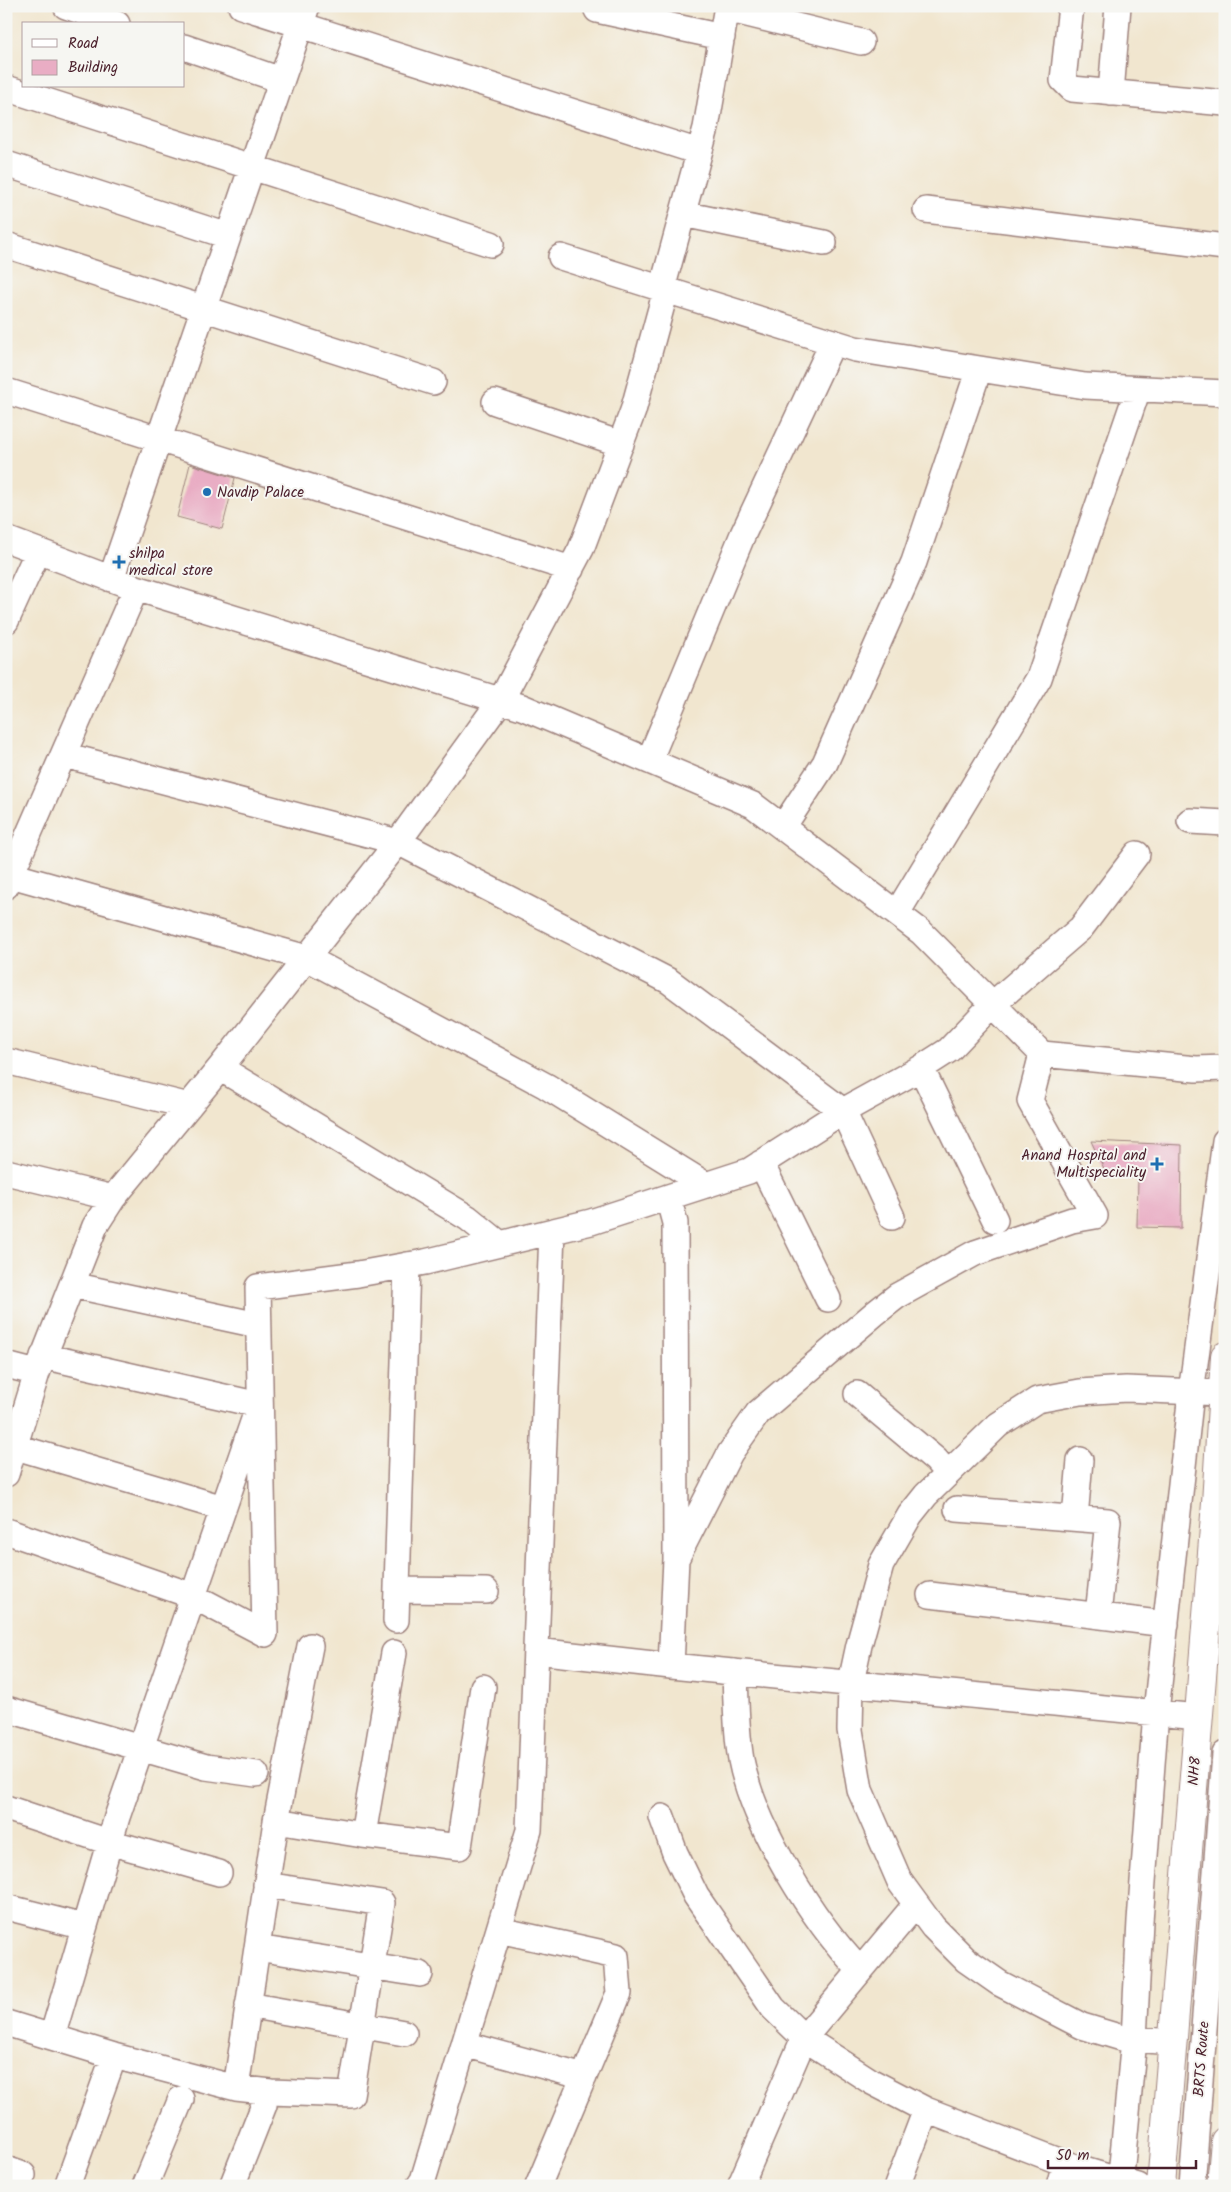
<svg xmlns="http://www.w3.org/2000/svg" width="1231" height="2192" viewBox="0 0 1231 2192" font-family="Kalam,sans-serif">
<rect width="100%" height="100%" fill="#f6f6f2"/>
<filter id="ink" filterUnits="userSpaceOnUse"><feTurbulence type="fractalNoise" baseFrequency=".02" numOctaves="2"/><feDisplacementMap in="SourceGraphic" scale="10" xChannelSelector="R" yChannelSelector="G"/><feConvolveMatrix kernelMatrix="1 2 1 2 8 2 1 2 1" color-interpolation-filters="sRGB"/></filter>
<filter id="wash" filterUnits="userSpaceOnUse"><feTurbulence type="fractalNoise" baseFrequency=".0096" numOctaves="4" result="noise"/><feDisplacementMap in="SourceGraphic" scale="20" xChannelSelector="R" yChannelSelector="G"/><feGaussianBlur stdDeviation="1.12" result="paint"/><feColorMatrix in="noise" values="0 0 0 0 0 0 0 0 0 0 0 0 0 0 0 0 0 1.4 0 .05"/><feComposite in="paint" operator="in"/></filter>
<g filter="url(#wash)">
<rect width="100%" height="100%" fill="#f1e6cf"/>
<g id="blocks">
<path fill="#e9adc4" d="M190,464l45,14 -13,51 -45,-12z
M1091,1141l91,4 -1,83 -44,-1 1,-49 -30,-1z"/>
</g>
</g>
<g filter="url(#ink)">
<use href="#blocks" fill-opacity="0" stroke="#9e827d" stroke-width="1"/>
<g fill="none" stroke-linecap="round" stroke-linejoin="round">
<g stroke="#9e827d" stroke-width="28">
<path id="minor" d="M66,6l51,18
M241,6l458,146
M1071,6l-8,74 9,9 153,14
M727,9l134,33
M597,10l125,27
M184,47l97,33
M6,88l485,156
M1111,93l7,-87
M6,164l222,72
M926,210l299,37
M683,214l141,29
M6,245l427,137
M561,257l105,33 -1,-12 41,-150 21,-122
M6,391l565,178
M495,402l126,42
M6,539l130,49 386,119 231,98 168,127 121,122 154,15 29,-1
M111,579l196,-573
M6,621l32,-70
M64,755l334,87 271,139 174,130 49,106
M649,761l94,-227 90,-192
M1190,821l35,2
M783,827l42,-64 89,-201 65,-193
M11,875l296,83 239,128 160,99
M6,886l130,-298
M897,913l142,-235 99,-289
M6,1061l183,45
M921,1068l74,152
M761,1163l67,136
M6,1172l107,26
M668,1197l7,26 1,336 -5,107
M500,1244l-32,-26 -248,-150 178,-226 103,-142 80,-151 52,-138 33,-121 189,59 230,37 140,7
M72,1285l186,40
M43,1356l216,49 -142,412 -65,220
M6,1365l31,8
M857,1394l79,66 11,13
M6,1444l217,64
M6,1474l31,-101 58,-147 18,-28 107,-130
M957,1509l151,12 -10,94
M1075,1518l5,-58
M6,1531l187,65 72,38 -7,-347 100,-13 67,-12 166,-40 158,-51 94,-60 78,-43 28,-18 44,-46 88,-76 56,-74
M676,1559l54,-106 28,-40 116,-99 23,-18 78,-43 97,-33 23,-4 -65,-115 12,-47
M397,1590l89,1
M930,1595l236,29
M396,1620l11,-355
M536,1651l135,15 527,51
M735,1672c1,28 1,60 6,88 13,67 72,161 119,210
M6,1709l200,58 50,7
M6,1808l103,34 110,31
M662,1817l13,36 21,43 77,112 31,30 68,44 54,28 151,58 61,18
M276,1821l87,14 31,-182
M363,1835l96,12 24,-160
M6,1907l78,20
M499,1930l117,26 3,37 -81,193
M257,1948l163,26
M248,2005l156,28
M6,2023l108,33 122,32 35,4 80,3 31,-192 -116,-18
M1172,2042l-50,-4 -40,-12 -83,-43 -33,-23 -33,-33 -33,-45 -40,-92 -10,-60 1,-48 8,-37 22,-80 29,-50 16,-20 72,-70 39,-25 43,-8 46,-3 96,4
M464,2044l120,33
M236,2088l40,-267 34,-175
M6,2169l17,6
M67,2186l47,-130
M145,2186l36,-87
M232,2186l32,-81
M419,2186l4,-6 106,-350 23,-598
M740,2186l64,-148 112,-134
M897,2186l29,-76
M1059,2186l6,-23
M1120,2186l14,-147 6,-118 16,-209 35,-319 34,-252
M1192,2186l33,-432"/>
</g>
<g stroke="#9e827d" stroke-width="30">
<path id="major" d="M1161,2186l55,-683 9,-147
M1221,2186l4,-45"/>
</g>
<use href="#minor" stroke="#fff" stroke-width="25"/>
<use href="#major" stroke="#fff" stroke-width="28"/>
</g>
</g>
<g fill="#1f6fb2" stroke="#f6f6f2" stroke-width="2">
<circle cx="207" cy="492" r="5"/>
<path d="M116.5 554.5h5v5h5v5h-5v5h-5v-5h-5v-5h5z"/>
<path d="M1154.5 1156.5h5v5h5v5h-5v5h-5v-5h-5v-5h5z"/>
</g>
<g text-anchor="middle" stroke-width="4" stroke-linejoin="round" paint-order="stroke">
<g font-size="15" fill="#4a1f2b" stroke="#f6f6f2" text-anchor="start">
<text x="217" y="497">Navdip Palace</text>
<text x="129" y="558">shilpa<tspan x="129" dy="17">medical store</tspan></text>
<text x="1146" y="1160" text-anchor="end">Anand Hospital and<tspan x="1146" dy="17">Multispeciality</tspan></text>
</g>
<g font-size="15" fill="#4a1f2b" stroke="#f6f6f2">
<text transform="translate(1194 1771) rotate(-85)" y="5">NH8</text>
<text transform="translate(1201 2059) rotate(-86)" y="5">BRTS Route</text>
</g>
</g>
<rect width="1231" height="2192" fill="none" stroke="#f6f6f2" stroke-width="25"/>
<rect x="22" y="22" width="162" height="65" fill="#f6f6f2" stroke="#b1a0a2"/>
<rect x="32" y="39" width="25" height="8" fill="#ffffff" stroke="#b1a0a2"/>
<text x="68" y="48" font-size="15" fill="#4a1f2b">Road</text>
<rect x="32" y="60" width="25" height="15" fill="#e9adc4" stroke="#b1a0a2"/>
<text x="68" y="72" font-size="15" fill="#4a1f2b">Building</text>
<path d="M1048 2160v8h148v-8" fill="none" stroke="#4a1f2b" stroke-width="2.5"/>
<text x="1056" y="2160" font-size="15" fill="#4a1f2b" stroke="#f6f6f2" stroke-width="4" paint-order="stroke">50 m</text>
</svg>
